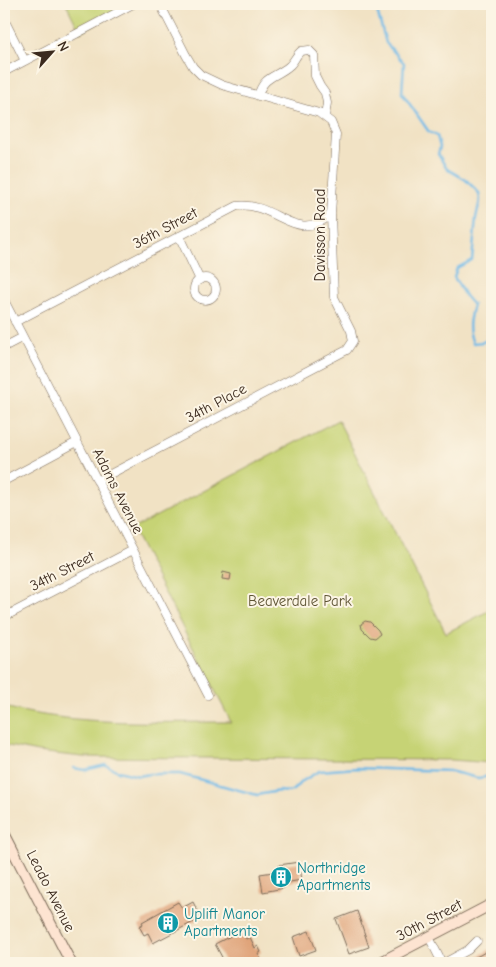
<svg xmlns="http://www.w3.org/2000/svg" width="496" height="967" viewBox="0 0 496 967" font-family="'Comic Neue',sans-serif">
<rect width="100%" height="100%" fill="#fcf5e5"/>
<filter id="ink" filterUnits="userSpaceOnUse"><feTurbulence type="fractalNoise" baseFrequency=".02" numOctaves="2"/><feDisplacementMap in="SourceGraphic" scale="10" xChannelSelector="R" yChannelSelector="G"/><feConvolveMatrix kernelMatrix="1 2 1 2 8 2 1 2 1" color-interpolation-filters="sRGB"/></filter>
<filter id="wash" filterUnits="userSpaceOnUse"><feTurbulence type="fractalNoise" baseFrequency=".0096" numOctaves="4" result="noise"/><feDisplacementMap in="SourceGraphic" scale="20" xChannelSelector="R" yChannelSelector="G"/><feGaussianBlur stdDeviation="1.12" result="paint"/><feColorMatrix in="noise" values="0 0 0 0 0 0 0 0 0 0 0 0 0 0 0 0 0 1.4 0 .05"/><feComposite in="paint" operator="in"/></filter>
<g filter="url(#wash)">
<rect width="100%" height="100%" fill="#f1e2c4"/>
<path fill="#c6d374" stroke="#807e49" d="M66,4h67l-53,28z
M338,420l108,213 46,-24v154l-40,-3 -369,-3 -45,-5 -34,-7v-38c74,19 151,15 227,15l-99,-193z"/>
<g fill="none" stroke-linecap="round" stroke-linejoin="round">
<path stroke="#6eb9e7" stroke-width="2.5" d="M375,4l11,39 18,20 -2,30 27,39 8,4 3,11 -2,7 9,15 19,11 13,13 1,7 -4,18 -4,42 -15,8 -3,9 11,19 8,9c-4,15 -6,24 0,38l10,-1 9,-5
M74,768l11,2 21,-5 12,6 21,5 10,-2h31l77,21 22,-4 10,1 4,-2 8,-8 18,-11 38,-3 92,3 29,7 14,-2"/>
</g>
<g id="blocks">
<path fill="#e0a47a" d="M223,572l8,2 -1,6 -8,-1z
M365,621l5,1 8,8 2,4 -5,4 -5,-1 -8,-8 -1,-5z
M299,862l3,18 -18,3v5l-21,4 -3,-18 20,-3 -1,-6z
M178,902l4,6 11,-6 8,16 -48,25 -5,-10 -4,2 -5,-9 4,-2 -1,-2z
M357,911l12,36 -20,7 -13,-35z
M242,930l4,9 4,-2 5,11 3,-2 3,6 -3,2 5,9h-38l-10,-19z
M309,931l7,19 -17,6 -6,-19z
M492,948v15h-29l17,-8z"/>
</g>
</g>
<g filter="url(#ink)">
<use href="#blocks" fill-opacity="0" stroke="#7b6a58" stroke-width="1"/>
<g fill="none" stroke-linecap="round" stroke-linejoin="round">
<g stroke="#7b6a58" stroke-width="9">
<path id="street" d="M4,19l21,42
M4,72l129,-68
M258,96c6,-21 17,-18 31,-30 5,-4 7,-11 12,-15l8,-1 5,5 1,21 5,10 5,7 2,10 -2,14
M179,236l21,44
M194 289a11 11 0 1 1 22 0a11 11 0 1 1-22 0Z
M4,300l204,395
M15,322l222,-116c39,-5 59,40 94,8
M4,347l19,-10
M4,481l73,-39
M97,481l250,-131 6,-9 -2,-10 -17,-34 -3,-83 5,-80 -5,-12 -12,-9 -97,-28 -21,-10 -8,-8 -7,-12 -26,-51
M4,617l129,-67
M429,937l13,26
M444,963l24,-13 9,-9"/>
</g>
<g stroke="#7b6a58" stroke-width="12">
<path id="secondary" d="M4,833l67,130
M379,963l113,-59"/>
</g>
<use href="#street" stroke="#fff" stroke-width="8"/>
<use href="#secondary" stroke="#fde4d1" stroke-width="10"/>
</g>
</g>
<defs>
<g id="building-disc" transform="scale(1.125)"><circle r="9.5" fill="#0f9aa8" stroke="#fcf5e5"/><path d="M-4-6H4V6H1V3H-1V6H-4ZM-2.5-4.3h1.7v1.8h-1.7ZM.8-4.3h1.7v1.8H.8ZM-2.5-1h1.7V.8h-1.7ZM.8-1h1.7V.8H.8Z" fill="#fff"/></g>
</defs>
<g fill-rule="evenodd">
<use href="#building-disc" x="281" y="877"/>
<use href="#building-disc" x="168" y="923"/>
</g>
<g text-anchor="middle" stroke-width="4" stroke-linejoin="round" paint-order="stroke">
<g font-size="15" fill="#3b2a1e" stroke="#fcf5e5">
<text transform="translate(165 228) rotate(-28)" y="5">36th Street</text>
<text transform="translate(320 235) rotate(-90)" y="5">Davisson Road</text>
<text transform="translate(216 403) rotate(-28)" y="5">34th Place</text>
<text transform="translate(118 491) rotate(63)" y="5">Adams Avenue</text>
<text transform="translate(62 571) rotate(-27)" y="5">34th Street</text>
<text transform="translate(51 891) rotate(63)" y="5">Leado Avenue</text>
<text transform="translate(429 920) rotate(-28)" y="5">30th Street</text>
</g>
<g font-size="15" fill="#5e5434" stroke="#fcf5e5">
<text x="300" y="606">Beaverdale Park</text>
</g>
<g font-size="15" fill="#0d838f" stroke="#fcf5e5" text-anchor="start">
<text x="297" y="873">Northridge<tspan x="297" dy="17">Apartments</tspan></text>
<text x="184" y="919">Uplift Manor<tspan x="184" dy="17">Apartments</tspan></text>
</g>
</g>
<rect width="496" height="967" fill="none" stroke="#fcf5e5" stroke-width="20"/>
<g transform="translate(52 52) rotate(63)" stroke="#fcf5e5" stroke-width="4" paint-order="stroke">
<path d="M0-4L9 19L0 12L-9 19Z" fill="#3b2a1e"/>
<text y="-8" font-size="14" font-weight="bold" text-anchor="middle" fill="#3b2a1e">N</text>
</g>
</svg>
